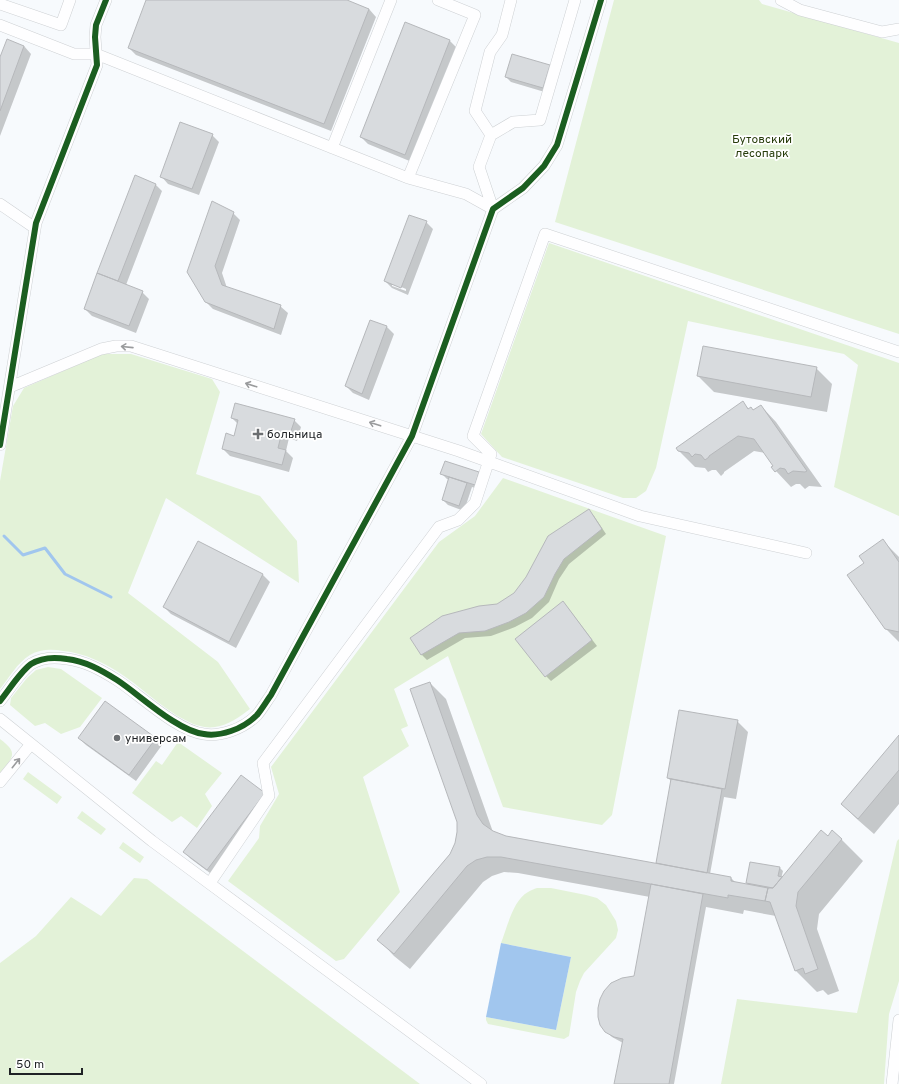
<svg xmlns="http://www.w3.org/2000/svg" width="899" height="1084" viewBox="0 0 899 1084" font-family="Overpass,sans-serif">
<rect width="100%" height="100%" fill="#f7fafd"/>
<path fill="#e3f2d8" d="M614,0h145l3,4 137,39v291l-344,-112z
M549,243l350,120v153l-65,-29 24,-122 -14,-11 -156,-33 -32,147 -10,23 -10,7h-13l-121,-41 -21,-23z
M102,354h29l81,25 8,13 -24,82 64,22 37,45 2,42 -133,-85 -38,95 90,69 32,47c-11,8 -21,16 -35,18 -29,5 -68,-36 -91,-51 -18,-13 -40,-23 -61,-25 -11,-2 -23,-2 -33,4 -13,8 -21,23 -30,34v-208l13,-75 11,-18z
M503,478l163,58 -54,279 -10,10 -99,-18 -55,-151 -54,33 14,37 -7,3 8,17 -46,31 37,115 -56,67 -8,2 -108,-80 31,-43 1,-12 19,-32 -8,-27 168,-225 36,-26z
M48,667l13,2 41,29 -22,29 -19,7 -16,-11 -10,3 -25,-21 1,-7 16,-20 9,-8z
M0,739c19,14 13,18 0,34z
M178,742l44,31 -17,21 7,12 -15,22 -16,-12 -9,6 -40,-29 24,-32 6,4z
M28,772l34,25 -5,7 -34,-25z
M82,811l24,18 -5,6 -24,-17z
M899,839v142l-10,33 -5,70h-163l16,-85 120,14 40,-172z
M123,842l21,15 -4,6 -21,-15z
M134,878l13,1 273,205h-420v-121l36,-27 35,-39 30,19z
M537,888h14l35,7 11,3 9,7 10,16 2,9 -2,8 -32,35 -4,8 -4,11 -7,44 -5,3 -76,-15 -2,-4v-3l70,13 15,-73 -70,-14c6,-15 12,-43 27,-51 3,-2 6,-3 9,-4z"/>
<path fill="#a1c6ee" d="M501,943l70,14 -15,73 -70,-13z"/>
<path fill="#0003" fill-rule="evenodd" d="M148,0h196l25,9 7,8 -45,114 -195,-76 -7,-7z
M405,24l45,17 7,7 -45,114 -44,-18 -7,-7z
M24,46l7,8 -31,82v-77z
M549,66l6,5 -7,22 -37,-11 -5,-5z
M212,135l7,7 -20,53 -31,-11 -7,-8z
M135,177l20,7 7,7 -36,94 16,7 7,7 -13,34 -44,-17 -7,-7z
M233,213l7,7 -18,53 5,15 53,18 8,7 -7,22 -68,-26 -7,-7 -18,-30z
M426,222l7,7 -25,66 -16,-7 -7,-7zM392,283l14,6v2l-14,-5z
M370,321l17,6 7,7 -25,66 -16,-7 -7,-7z
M816,368l16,16 -5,28 -113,-20 -16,-16z
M743,403l6,6 5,2 7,-5 15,16 46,65 -13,-1 -4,3 -5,-5h-4l-5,3 -15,-16 -1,-5 -9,-13 -12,-2 -30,21v1l-3,3 -5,-6h-4l-4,2 -3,-4 -10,-1 -16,-16z
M232,418l62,2 7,7 -4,14 -8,-3 -3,13 7,7 -4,14 -59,-16 -7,-7 12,-12 3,-13z
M478,473l6,5 -4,12 -8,-3 -8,24 -16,-6 -5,-5 7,-20 -3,-1 -5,-5z
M588,510l6,6 12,18 -37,30 -10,15 -10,23 -17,16 -17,9 -24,9 -26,2 -38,22 -5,-5 -11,-17 86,-33 18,-11z
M883,541l16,16v85l-13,-13z
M199,542l64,33 7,7 -34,66 -65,-34 -7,-7z
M563,603l5,5 29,38 -46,35 -5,-5z
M430,683l16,16 47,133 13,5 153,28 -2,-2 15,-81 -4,-4 12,-67 57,10 11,11 -12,67 -12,-2 -14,77 21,4 4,4 12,3 4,-22 29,5 3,3 -2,8 47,-42 4,-5 10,8 21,21 -44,53 -2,15 22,62 -11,4 -5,-5 -6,2 -21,-21 -20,-55 -32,-6 -1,4 -37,-7 -32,177h-59l8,-41 -11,-6 -6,-6 29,-54 15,-80 -132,-24 -14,-1 -12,4 -9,6 -73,87 -16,-13 -15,-16 72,-86 5,-11 2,-22z
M899,737v67l-25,30 -16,-14 -16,-16z
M79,738h76l7,7 -26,36 -50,-36z
M265,793l-51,83 -23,-17 -7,-7z"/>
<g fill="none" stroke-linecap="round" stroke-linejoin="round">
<path stroke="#a1c6ee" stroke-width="3" d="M4,536l19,19 22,-7 20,26 46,23"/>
</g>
<path fill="#d8dbde" stroke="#b6b8bb" d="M146,0h201l22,9 -45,115 -196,-76z
M405,22l45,18 -45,115 -45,-18z
M7,39l17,7 -24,65v-54z
M512,54l38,11 -7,23 -38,-11z
M180,122l33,12 -21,55 -32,-12z
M135,175l21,9 -38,97 -21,-8z
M212,201l22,11 -19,54 7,19 59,20 -7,24 -69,-27 -18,-30z
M409,215l18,6 -26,67 -17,-7z
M97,273l46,18 -14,35 -45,-17z
M370,320l17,6 -25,68 -17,-8z
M703,346l114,21 -6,30 -114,-21z
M743,401l5,8 3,-2 2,3 8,-5 46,66 -2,1 -12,-1 -5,3 -3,-5 -5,-1 -5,4 -4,-5 2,-1 -19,-27 -16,-3 -29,20v1l-4,3 -4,-5 -6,-1 -3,3 -3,-4 -11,-2 -2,-3z
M235,403l60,16 -5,15 -8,-2 -4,16 8,2 -4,15 -60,-16 4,-16 8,3 4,-16 -7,-2z
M445,461l34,11 -4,13 -35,-11z
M449,477l18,6 -8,23 -17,-6z
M589,509l13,20 -38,30 -9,15 -11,23 -18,16 -17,9 -24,9 -26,2 -38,22 -11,-17 32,-22 37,-10 18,-2 17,-11 12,-16 22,-41z
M883,539l16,23v70l-14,-3 -38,-54 17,-12 -5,-7z
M198,541l65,33 -34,68 -66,-35z
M563,601l29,39 -47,37 -30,-38z
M430,682l47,133 6,9 10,7 13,5 225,41v4l37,7 -3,13 -37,-6v3l-227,-41h-14l-11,3 -9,6 -73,88 -17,-14 73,-86 5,-11 2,-11v-10l-47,-133z
M105,701l51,37 -27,37 -51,-37z
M679,710l59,10 -13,69 -58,-11z
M899,735v35l-41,49 -17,-15z
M241,775l24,18 -58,77 -24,-18z
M671,779l51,10 -15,84 -51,-10z
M821,830l7,6 4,-6 10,9 -44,53 -2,14 22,63 -13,5 -2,-6 -8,3 -25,-69 -5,-1 3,-13h5z
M750,862l30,5 -2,9 4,1 -9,11 -27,-5z
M651,884l52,10 -34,190h-55l9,-45 -9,-2 -9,-5 -5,-7 -2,-8v-9l2,-9 4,-8 7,-8 11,-5 12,-2z"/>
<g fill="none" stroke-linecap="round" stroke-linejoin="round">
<g stroke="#ced1d4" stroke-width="12">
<path id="minor" d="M781,0l19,10 82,22 17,-3
M0,4l61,21 9,-25
M0,25l74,29h22l312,124 67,-163 -37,-15
M491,135l-16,-24 15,-59 12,-17 9,-35
M332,148l59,-148
M408,178l58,16 27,15
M0,204l35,24
M493,209l-14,-42 12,-32 22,-13 27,-2 35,-120
M10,387l91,-38 15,-3h15l328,105 181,65 166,37
M0,445l36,-222 61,-158 -2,-28 1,-12 10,-25
M0,701c9,-11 20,-29 31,-37 11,-7 24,-7 36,-5 18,2 34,11 50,21 23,15 60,51 87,54 10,2 18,0 27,-3 9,-3 19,-9 26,-16 5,-6 9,-13 14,-20l141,-259 81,-227 30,-21 21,-22 13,-21 44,-145
M0,719l152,122 329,243
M0,782l31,-38
M210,883l59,-87 -6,-33 176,-236 19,-7 17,-17 16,-49 -18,-18 72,-202 354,118
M892,1084l7,-64"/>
</g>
<use href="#minor" stroke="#fefeff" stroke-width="11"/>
<g stroke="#fff" stroke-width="8">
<path id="cycleway" d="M0,445l36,-222 61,-158 -2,-28 1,-12 10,-25
M0,701c9,-11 20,-29 31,-37 11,-7 24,-7 36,-5 18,2 34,11 50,21 23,15 60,51 87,54 10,2 18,0 27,-3 9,-3 19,-9 26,-16 5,-6 9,-13 14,-20l141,-259 81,-227 30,-21 21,-22 13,-21 44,-145"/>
</g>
<use href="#cycleway" stroke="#1b5e20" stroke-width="6"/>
</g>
<defs><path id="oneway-shaft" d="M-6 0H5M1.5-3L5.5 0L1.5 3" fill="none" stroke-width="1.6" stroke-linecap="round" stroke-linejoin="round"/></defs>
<g stroke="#9a9b9d">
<use href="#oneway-shaft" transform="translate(127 347) rotate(-174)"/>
<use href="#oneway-shaft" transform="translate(251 385) rotate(-162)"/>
<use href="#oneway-shaft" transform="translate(375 424) rotate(-162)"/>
<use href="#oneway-shaft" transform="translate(16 763) rotate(-51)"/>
</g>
<g fill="#6b6e71" stroke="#fff" stroke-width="1.5">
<path d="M256 428h4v4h4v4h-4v4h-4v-4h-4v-4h4z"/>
<circle cx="117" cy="738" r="4"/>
</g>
<g text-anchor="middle" stroke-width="3.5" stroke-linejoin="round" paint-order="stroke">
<g font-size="12" fill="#283d0c" stroke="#fff">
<text x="762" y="143">Бутовский<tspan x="762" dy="14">лесопарк</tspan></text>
</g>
<g font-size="12" fill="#1f2225" stroke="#fff" text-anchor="start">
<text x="267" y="438">больница</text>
<text x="125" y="742">универсам</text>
</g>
</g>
<path d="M10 1068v6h72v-6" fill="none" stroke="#1f2225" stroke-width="2"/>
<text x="16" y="1068" font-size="12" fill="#1f2225" stroke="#ffffff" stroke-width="3" paint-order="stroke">50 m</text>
</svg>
